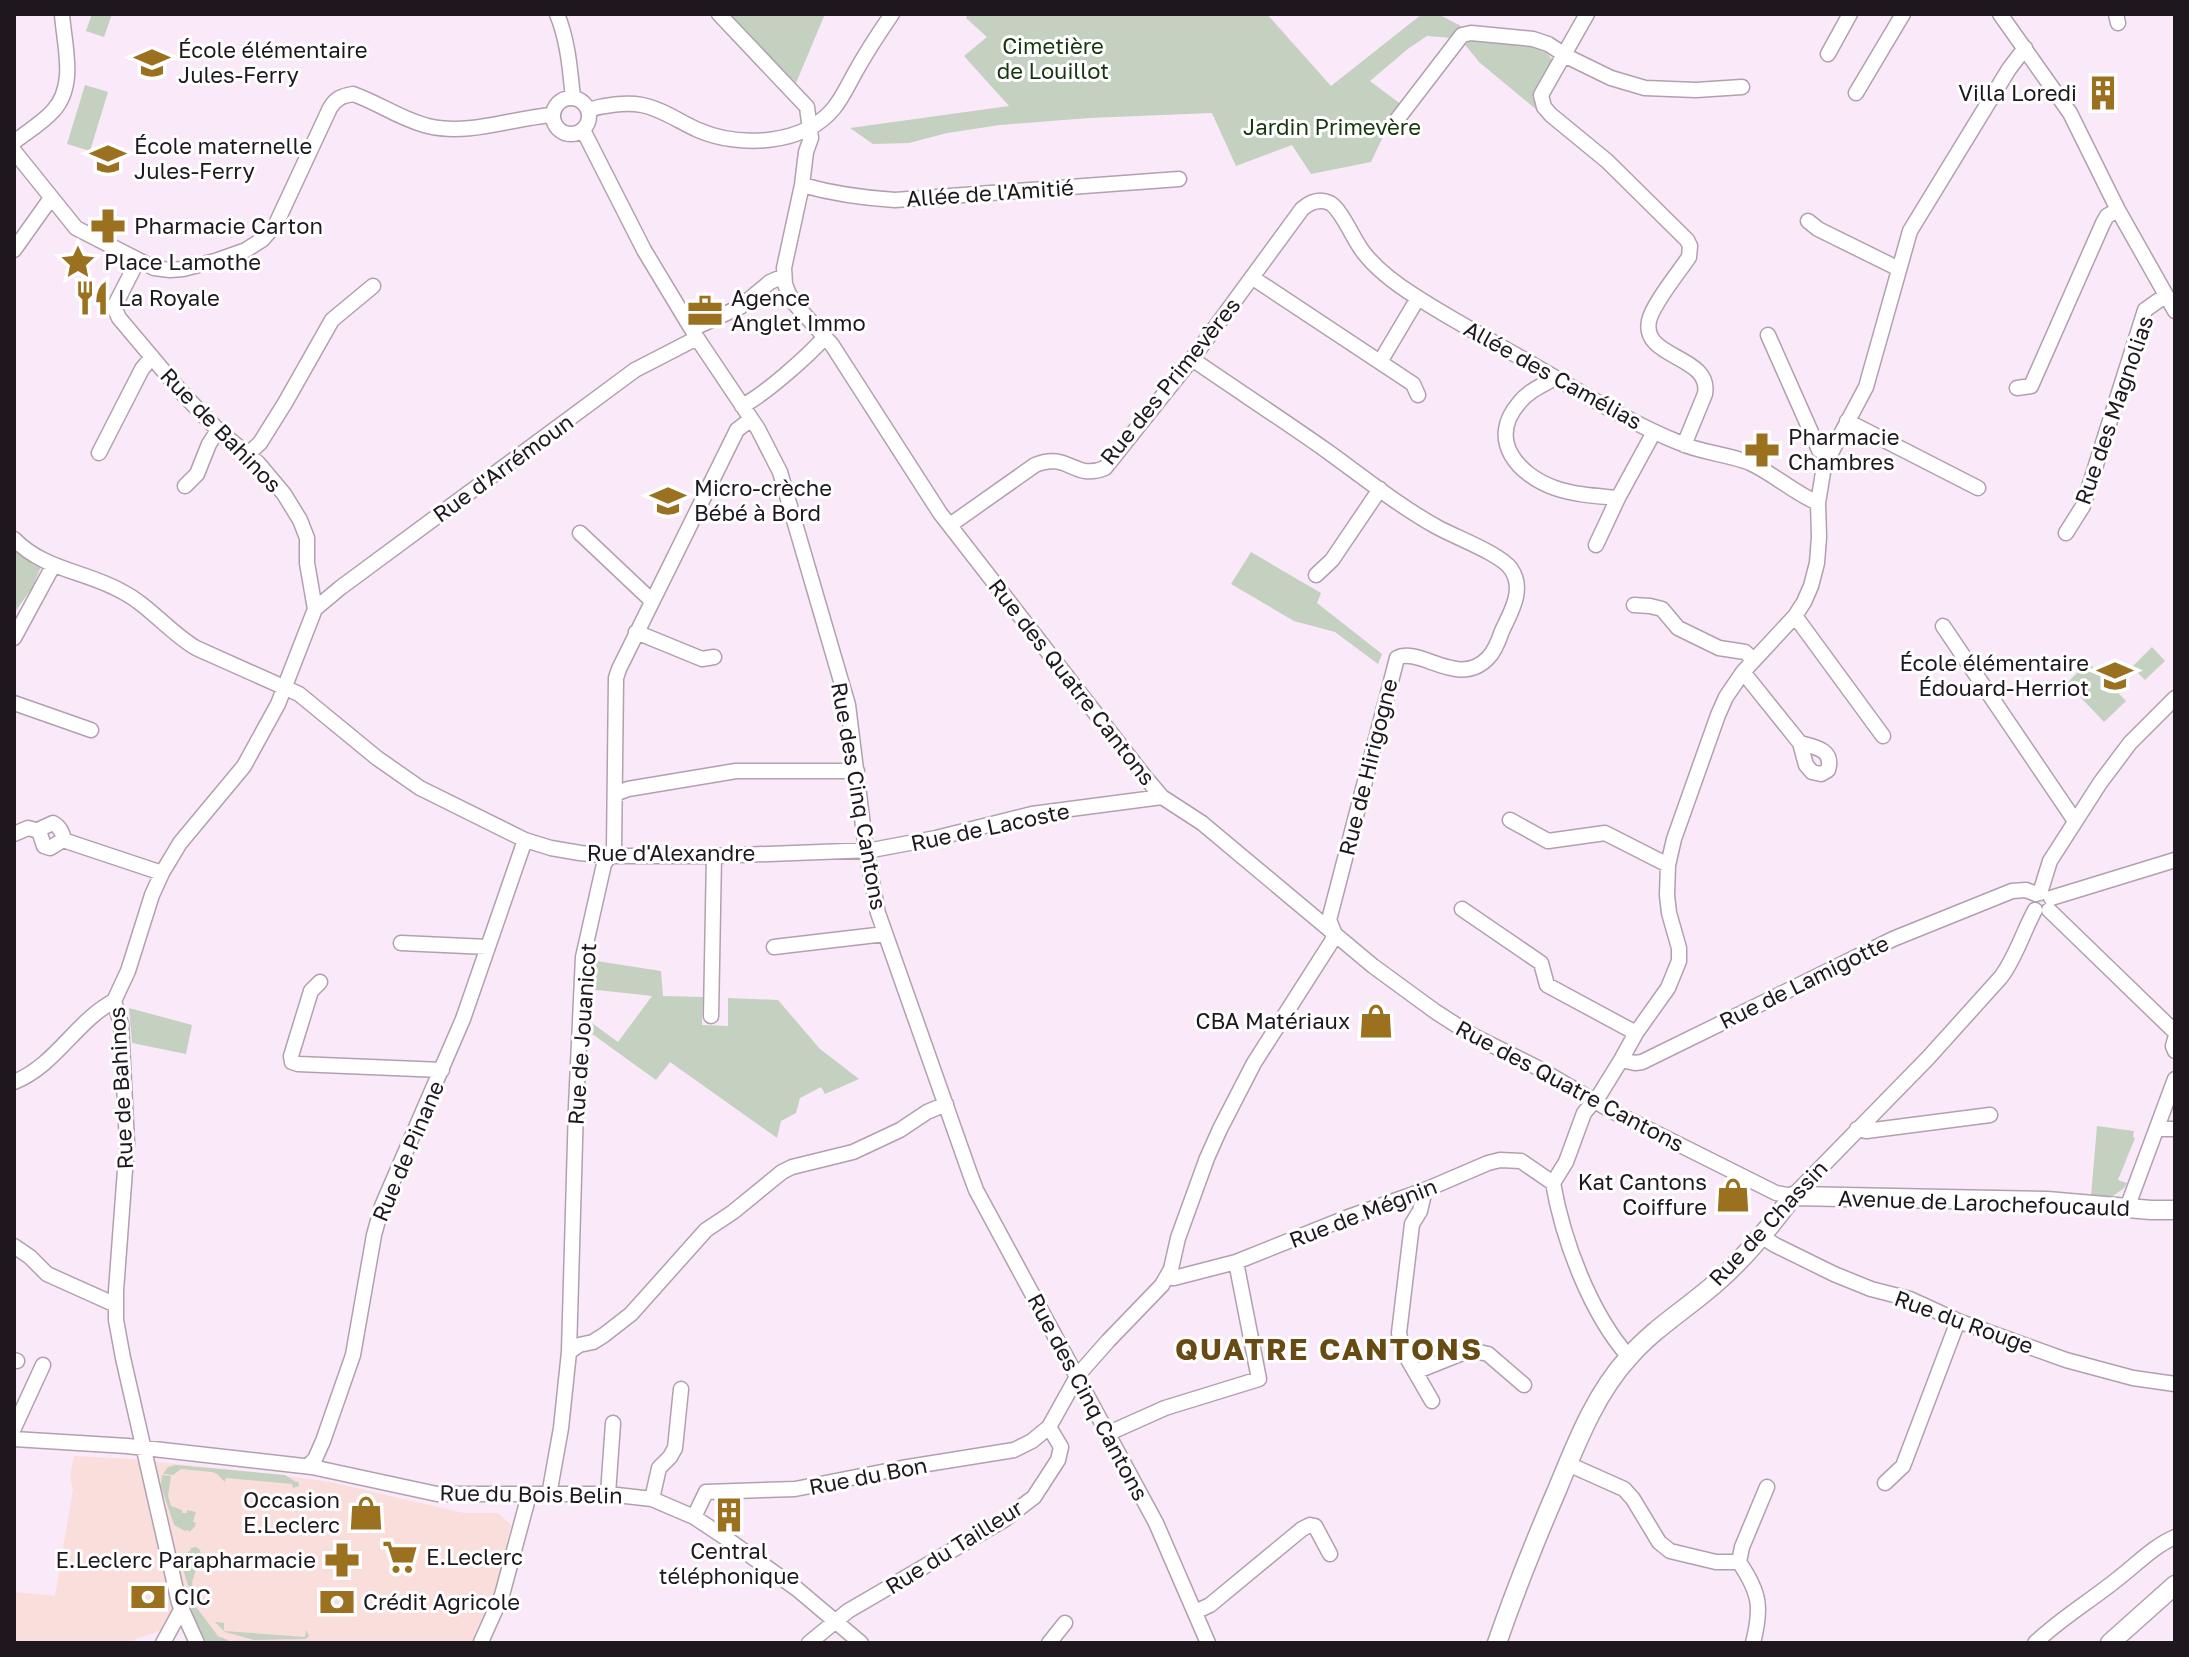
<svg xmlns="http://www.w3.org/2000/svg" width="2189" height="1657" viewBox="0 0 2189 1657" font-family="'Golos Text',sans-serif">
<rect width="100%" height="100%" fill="#fae9f8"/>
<path fill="#f9dedc" d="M74,1456l57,3 149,16 50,7 134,31h34l13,12 -14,62 -23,47 4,9h-249l-26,-18 -38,4 -29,10 -4,4h-118v-51l41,4 18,-106 -3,-15z"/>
<path fill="#c4d1c0" d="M92,14h20l-8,23 -18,-6z
M726,14h99l-29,69z
M968,14h299l64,72 91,-72h16l23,12 -9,12 -25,-2 -18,12 -39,33 32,24 -12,17 -19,40 -60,12 -19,-29 -56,21 -24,-53 -123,5 -89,7 -53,8 -38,10 -36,1 -23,-16 159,-22 -45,-50 23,-19 -21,-19z
M1480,39c21,3 61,1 73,22l-19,34 4,16 -59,-49 -16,-20z
M85,85l23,7 -18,59 -23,-7z
M14,550l20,15 7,2 -9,21 -18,25z
M1251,552l70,41 -4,10 65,51 -4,10 -43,-32 -41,-11 -63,-37z
M2152,647l13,14 -20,19 -13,-13z
M2088,662l38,39 -22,21 -37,-39z
M590,960l71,11 2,25 40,1 -1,28 26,1v-28l50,2 42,49 39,30 -34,15 -4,-7 -21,11 -4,15 -15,8 -4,17 -107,-76 -14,18 -72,-52 1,-10 33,24 34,-46 -64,-7z
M129,1008l63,17 -6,29 -54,-11z
M2097,1126l37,5 -1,6 2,1 -17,42 9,3 -3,5 -15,11 -18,-3z
M176,1465l109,10 11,7 2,-1 1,5 -6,2 -1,-4 -66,-6 -1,4 -8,-8 -5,-2 -31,-3 -8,6 -10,-1 5,-7z
M162,1475l9,1 -3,20 3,10 11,4v3h5v-3l9,2 -3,10 3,1 -1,4 -6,5 -1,-2 -3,1 -11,-6 -13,-39z
M196,1547l4,3 1,4 -9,28 2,16h-2c-3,-15 -18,-38 -1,-48v-2z
M193,1603l25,33 10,4 -3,3h-18l-12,-20 -5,-19z
M215,1622l9,1v8l81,6 1,-7 3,6 -3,3 -52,1 -29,-8z"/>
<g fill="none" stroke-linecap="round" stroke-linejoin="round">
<g stroke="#b1a1af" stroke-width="17">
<path id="minor" d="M557,14c11,27 13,55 16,84
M719,14l88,93 4,31 -5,14 -4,33 -18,83 1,16 3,8 6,11 38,42 108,168 205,264 17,20 40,26 171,143 63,46 36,23 66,33 72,42 166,83 17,3 135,-138 73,-81c15,-20 22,-45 34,-67
M1587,14l-46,81 3,12 7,8 56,46 80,79 3,6 -1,11c-10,15 -37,48 -40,64 -8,38 63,34 56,73l-21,51
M2000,14l70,99 48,97 57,101
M2116,14l2,9
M1828,54l22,-40
M1856,93l47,-79
M553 116a18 18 0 1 1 36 0a18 18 0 1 1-36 0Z
M588,110c16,-5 38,-8 54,-5 20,4 38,17 56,25 42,18 106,15 136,-22 9,-11 15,-25 22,-37 11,-20 23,-38 36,-57
M1396,121l66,-86 9,-2 62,6 15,5 20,13 43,21 34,10 51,2 46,-3
M583,130l61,120 53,88 61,91 22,43 68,233 18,145 12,63 91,258 7,19 180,333 52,120
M14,142c13,-10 28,-19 39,-31 24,-26 11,-66 9,-97
M14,151l62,77 78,40 16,2 13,-1 32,-8 31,-11 17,-11 13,-15 54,-116c6,-10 12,-12 23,-14 26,9 49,26 75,32 41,10 84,-8 124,-11
M802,185c32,9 61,13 93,15l284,-21
M1808,221l10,8 81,40
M14,250l37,-52
M138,260l-24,47 5,11 64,76 35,36 40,33 26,31 16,26 7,18v25l8,46 -37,95 -34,62 -64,77 -18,30 -10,22 -24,76 -14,30 7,23 6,119 -11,148v29l7,38 56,245 18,40
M1253,278l160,106 5,11
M692,329l48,-22 30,-25 14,-6
M1768,335l51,115 9,5
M1380,362l38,-64
M1555,378c-12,7 -27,13 -36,25 -32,37 -1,72 36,85 20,7 42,8 63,10
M2017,388l14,-2 72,-163 4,-7 11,-6
M742,406c22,-11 65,-49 82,-68
M1847,421l131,67
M99,453l43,-84 10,-12
M248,454l12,-11 25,-40 47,-83 41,-34
M185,486l12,-12 12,-30 9,-14
M950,525l85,-60c34,-14 38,16 70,3l87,-109 110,-150c8,-7 17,-11 28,-6 12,7 24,38 34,50 14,18 32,31 51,43 37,24 77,45 115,67 49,28 98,59 150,80 22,10 48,11 70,20 24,11 44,30 68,40
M580,533l72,68
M2066,533l17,-27 62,-196 17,-12 13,5
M14,539c30,31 71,32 107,52 28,14 48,41 75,57l103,46 78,64 43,30 105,52 26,8 29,5 29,3h105l158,-6 64,-12 96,-24 130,-17
M1596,545l22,-47 36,-66
M1316,575l16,-15 48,-71
M1634,605l16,1 12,3 16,19 41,20 26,4 9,8
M315,609l25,-21 295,-218 62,-32
M1795,616l88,120
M1943,626l132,195
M636,632l66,27 12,-2
M14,638l39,-72
M1743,672l57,71 6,22 6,7 9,2 7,-4c6,-20 -12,-23 -28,-27
M14,703l77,27
M615,794l13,-5 108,-18h121
M1510,820l38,21 57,-8 63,32
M53,823c6,3 11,11 10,17l-13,8 -6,-2 -5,-15 3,-3z
M14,834l14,-6 11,3
M63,840l99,33
M2040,893l10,-32 50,-78 30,-40 45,-45
M2051,898l124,-38
M1462,909l79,54 6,22 89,48
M2049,910l126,122
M401,943l87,4
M774,947l111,-13
M320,982l-9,9 -20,65 1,6 6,2 144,6
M711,1016l3,-160
M2175,1039l-2,7 2,5
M1621,1060l15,-27 32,-45 11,-27v-13l-10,-35 -2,-18 1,-30 6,-26 44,-124 8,-18 17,-25 52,-56 9,-14 7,-16 6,-23 2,-26 -1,-34 6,-37 42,-79 44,-156 99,-162 16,-21
M14,1082c42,-17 62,-61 100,-81
M1857,1129l9,2 124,-16
M2158,1129h17
M1425,1190l-5,21 -8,13 -13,109 4,18 29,50
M2127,1208l48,-129
M1761,1236l14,9 59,29 37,15 39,10 48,22 108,39 67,18 42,6
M14,1246l16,11 17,17 69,31
M1167,1277l7,1 62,-16 115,-46 74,-26 63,-27 12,-3 21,1 32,22
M569,1352l10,-7 14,-3 11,-7 27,-21 75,-84 27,-18 49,-40 10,-5 61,-15 47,-22 27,-18 19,-8
M1629,1357c-39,-44 -66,-117 -76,-174l13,-21 18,-49 16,-19 21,-34 14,3 7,-1 251,-123 119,-48 14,-1 10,4
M14,1360l3,1
M1415,1372l55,-22 18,4 36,31
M14,1428l29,-63
M1109,1433l56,-25 94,-29 -23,-117
M14,1439l113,7 185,21 125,27h171l44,5 42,18 33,22 70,50 64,54
M1568,1464l56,25 9,10 26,43 11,9 46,11h23
M308,1466l7,-7 8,-18 30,-86 21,-120 8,-29 81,-187 62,-179
M1885,1483l18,-17 55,-145
M608,1494l5,-71
M549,1495l12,-67 8,-76 7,-245 7,-150 21,-93 10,-14 2,-172 3,-9 118,-239 14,-11
M652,1499l7,-31 11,-11 5,-9 6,-59
M694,1517l12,-25 89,-3 107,-21 112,-18 18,-9 17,-14
M1195,1612l15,-7 92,-76 8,-4 5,1 15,28
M163,1643l19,-35
M483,1643l-2,-1 21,-47 27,-100
M809,1643l39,-32 156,-91 30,-23 24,-37 3,-13 -12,-20 29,-52 30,-34 54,-56 9,-16 7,-31 29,-80 13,-29 34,-66 78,-122 2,-9 -5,-12 68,-262c23,-12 61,31 91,0 7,-7 11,-18 14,-27 9,-19 23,-42 9,-62 -10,-15 -56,-32 -74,-42 -38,-21 -74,-50 -110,-76 -44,-31 -90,-61 -135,-92
M1049,1643l16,-20
M1753,1643c9,-36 7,-50 -14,-81l3,-15 25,-60
M2035,1643c26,-25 57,-43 85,-66 18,-14 34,-31 55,-40"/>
</g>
<g stroke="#b1a1af" stroke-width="21">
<path id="major" d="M1497,1643c18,-52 38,-102 60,-153 19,-46 38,-96 72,-133 25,-29 59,-49 88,-75 29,-25 53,-55 76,-86l254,5 104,9h24
M2110,1643l65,-58"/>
</g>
<use href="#minor" stroke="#fff" stroke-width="14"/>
<use href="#major" stroke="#fff" stroke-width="18"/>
</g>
<defs>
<g id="school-bare" transform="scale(2.76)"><path d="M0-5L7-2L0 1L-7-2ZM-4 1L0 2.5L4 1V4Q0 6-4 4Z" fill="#9b711f" stroke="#fff" stroke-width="2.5" paint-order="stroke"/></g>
<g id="building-bare" transform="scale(2.76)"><path d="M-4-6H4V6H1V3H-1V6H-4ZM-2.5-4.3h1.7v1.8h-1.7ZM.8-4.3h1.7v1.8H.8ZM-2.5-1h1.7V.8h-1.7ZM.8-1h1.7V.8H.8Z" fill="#9b711f" stroke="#fff" stroke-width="2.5" paint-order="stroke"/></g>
<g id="pharmacy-bare" transform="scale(2.76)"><path d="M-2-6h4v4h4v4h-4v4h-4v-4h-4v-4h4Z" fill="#9b711f" stroke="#fff" stroke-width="2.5" paint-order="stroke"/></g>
<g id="sight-bare" transform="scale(2.76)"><path d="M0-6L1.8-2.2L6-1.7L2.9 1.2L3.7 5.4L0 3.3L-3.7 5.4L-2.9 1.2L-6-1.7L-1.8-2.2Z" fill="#9b711f" stroke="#fff" stroke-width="2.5" paint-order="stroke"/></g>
<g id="restaurant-bare" transform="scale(2.76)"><path d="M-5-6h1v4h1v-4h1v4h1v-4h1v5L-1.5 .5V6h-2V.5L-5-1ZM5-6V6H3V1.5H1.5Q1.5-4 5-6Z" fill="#9b711f" stroke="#fff" stroke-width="2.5" paint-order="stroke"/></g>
<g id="office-bare" transform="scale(2.76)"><path d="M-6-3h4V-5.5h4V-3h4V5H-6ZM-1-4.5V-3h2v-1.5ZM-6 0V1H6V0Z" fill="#9b711f" stroke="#fff" stroke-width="2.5" paint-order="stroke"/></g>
<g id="shop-bare" transform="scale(2.76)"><path d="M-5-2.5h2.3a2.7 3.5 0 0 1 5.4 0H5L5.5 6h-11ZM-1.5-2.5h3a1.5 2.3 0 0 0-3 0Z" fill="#9b711f" stroke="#fff" stroke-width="2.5" paint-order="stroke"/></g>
<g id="supermarket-bare" transform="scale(2.76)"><path d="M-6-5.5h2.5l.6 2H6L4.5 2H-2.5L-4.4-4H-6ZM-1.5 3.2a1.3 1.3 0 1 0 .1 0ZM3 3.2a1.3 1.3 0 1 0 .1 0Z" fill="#9b711f" stroke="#fff" stroke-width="2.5" paint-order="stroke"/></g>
<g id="bank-bare" transform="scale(2.76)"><path d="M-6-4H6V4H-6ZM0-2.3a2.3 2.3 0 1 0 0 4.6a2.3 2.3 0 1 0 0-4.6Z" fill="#9b711f" stroke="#fff" stroke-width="2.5" paint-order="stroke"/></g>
</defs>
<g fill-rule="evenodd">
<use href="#school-bare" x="152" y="63"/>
<use href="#building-bare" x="2103" y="93"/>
<use href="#school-bare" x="108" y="159"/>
<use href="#pharmacy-bare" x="108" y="226"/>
<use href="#sight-bare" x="78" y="262"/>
<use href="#restaurant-bare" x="92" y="298"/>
<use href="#office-bare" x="705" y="311"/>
<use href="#pharmacy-bare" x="1762" y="450"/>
<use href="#school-bare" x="668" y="501"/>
<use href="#school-bare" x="2115" y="676"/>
<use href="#shop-bare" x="1376" y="1021"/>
<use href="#shop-bare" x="1733" y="1195"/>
<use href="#shop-bare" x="366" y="1513"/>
<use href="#building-bare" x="729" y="1515"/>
<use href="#supermarket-bare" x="400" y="1557"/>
<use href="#pharmacy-bare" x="342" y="1560"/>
<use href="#bank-bare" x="148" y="1597"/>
<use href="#bank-bare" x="337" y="1602"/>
</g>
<g text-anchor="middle" stroke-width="6" stroke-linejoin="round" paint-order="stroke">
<g font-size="22" fill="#17360f" stroke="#fff">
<text x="1053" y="54">Cimetière<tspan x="1053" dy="25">de Louillot</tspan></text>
<text x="1332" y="135">Jardin Primevère</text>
</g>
<g font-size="22" fill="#1e181e" stroke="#fff" text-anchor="start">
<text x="178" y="58">École élémentaire<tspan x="178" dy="25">Jules-Ferry</tspan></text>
<text x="2077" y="101" text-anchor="end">Villa Loredi</text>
<text x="134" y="154">École maternelle<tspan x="134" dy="25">Jules-Ferry</tspan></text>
<text x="134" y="234">Pharmacie Carton</text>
<text x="104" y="270">Place Lamothe</text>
<text x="118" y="306">La Royale</text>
<text x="731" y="306">Agence<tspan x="731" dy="25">Anglet Immo</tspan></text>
<text x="1788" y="445">Pharmacie<tspan x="1788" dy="25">Chambres</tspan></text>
<text x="694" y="496">Micro-crèche<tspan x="694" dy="25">Bébé à Bord</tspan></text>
<text x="2089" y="671" text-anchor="end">École élémentaire<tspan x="2089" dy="25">Édouard-Herriot</tspan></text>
<text x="1350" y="1029" text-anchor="end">CBA Matériaux</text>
<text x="1707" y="1190" text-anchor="end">Kat Cantons<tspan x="1707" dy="25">Coiffure</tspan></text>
<text x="340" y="1508" text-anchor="end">Occasion<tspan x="340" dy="25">E.Leclerc</tspan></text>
<text x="729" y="1559" text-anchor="middle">Central<tspan x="729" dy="25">téléphonique</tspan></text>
<text x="426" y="1565">E.Leclerc</text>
<text x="316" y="1568" text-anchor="end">E.Leclerc Parapharmacie</text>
<text x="174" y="1605">CIC</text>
<text x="363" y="1610">Crédit Agricole</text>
</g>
<g font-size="22" fill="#1e181e" stroke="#fff">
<text transform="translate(990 193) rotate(-4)" y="8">Allée de l'Amitié</text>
<text transform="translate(1553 375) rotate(29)" y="8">Allée des Camélias</text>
<text transform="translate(1170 381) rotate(-51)" y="8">Rue des Primevères</text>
<text transform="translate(2114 410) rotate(-71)" y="8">Rue des Magnolias</text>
<text transform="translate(221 430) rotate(46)" y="8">Rue de Bahinos</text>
<text transform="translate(503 468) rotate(-36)" y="8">Rue d'Arrémoun</text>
<text transform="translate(1072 682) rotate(52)" y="8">Rue des Quatre Cantons</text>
<text transform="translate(1368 767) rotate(-76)" y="8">Rue de Hirigogne</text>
<text transform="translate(859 796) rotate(80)" y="8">Rue des Cinq Cantons</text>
<text transform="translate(990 827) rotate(-12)" y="8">Rue de Lacoste</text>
<text x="671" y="861">Rue d'Alexandre</text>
<text transform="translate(1804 982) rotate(-26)" y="8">Rue de Lamigotte</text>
<text transform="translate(582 1034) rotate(-86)" y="8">Rue de Jouanicot</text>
<text transform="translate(1570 1086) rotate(28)" y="8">Rue des Quatre Cantons</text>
<text transform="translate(121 1088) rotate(-93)" y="8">Rue de Bahinos</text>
<text transform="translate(408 1151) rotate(-67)" y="8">Rue de Pinane</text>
<text transform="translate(1984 1203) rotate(2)" y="8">Avenue de Larochefoucauld</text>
<text transform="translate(1363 1213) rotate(-21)" y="8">Rue de Mégnin</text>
<text transform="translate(1768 1223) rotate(-47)" y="8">Rue de Chassin</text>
<text transform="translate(1964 1322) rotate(20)" y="8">Rue du Rouge</text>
<text transform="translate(1088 1397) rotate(62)" y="8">Rue des Cinq Cantons</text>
<text transform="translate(868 1476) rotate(-11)" y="8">Rue du Bon</text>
<text transform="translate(531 1494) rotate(1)" y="8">Rue du Bois Belin</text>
<text transform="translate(954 1547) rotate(-32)" y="8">Rue du Tailleur</text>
</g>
<g font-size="30" font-weight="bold" letter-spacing="2" fill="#684b13" stroke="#fff">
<text x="1329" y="1360">QUATRE CANTONS</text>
</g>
</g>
<rect width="2189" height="1657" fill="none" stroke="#1e181e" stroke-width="32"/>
</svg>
